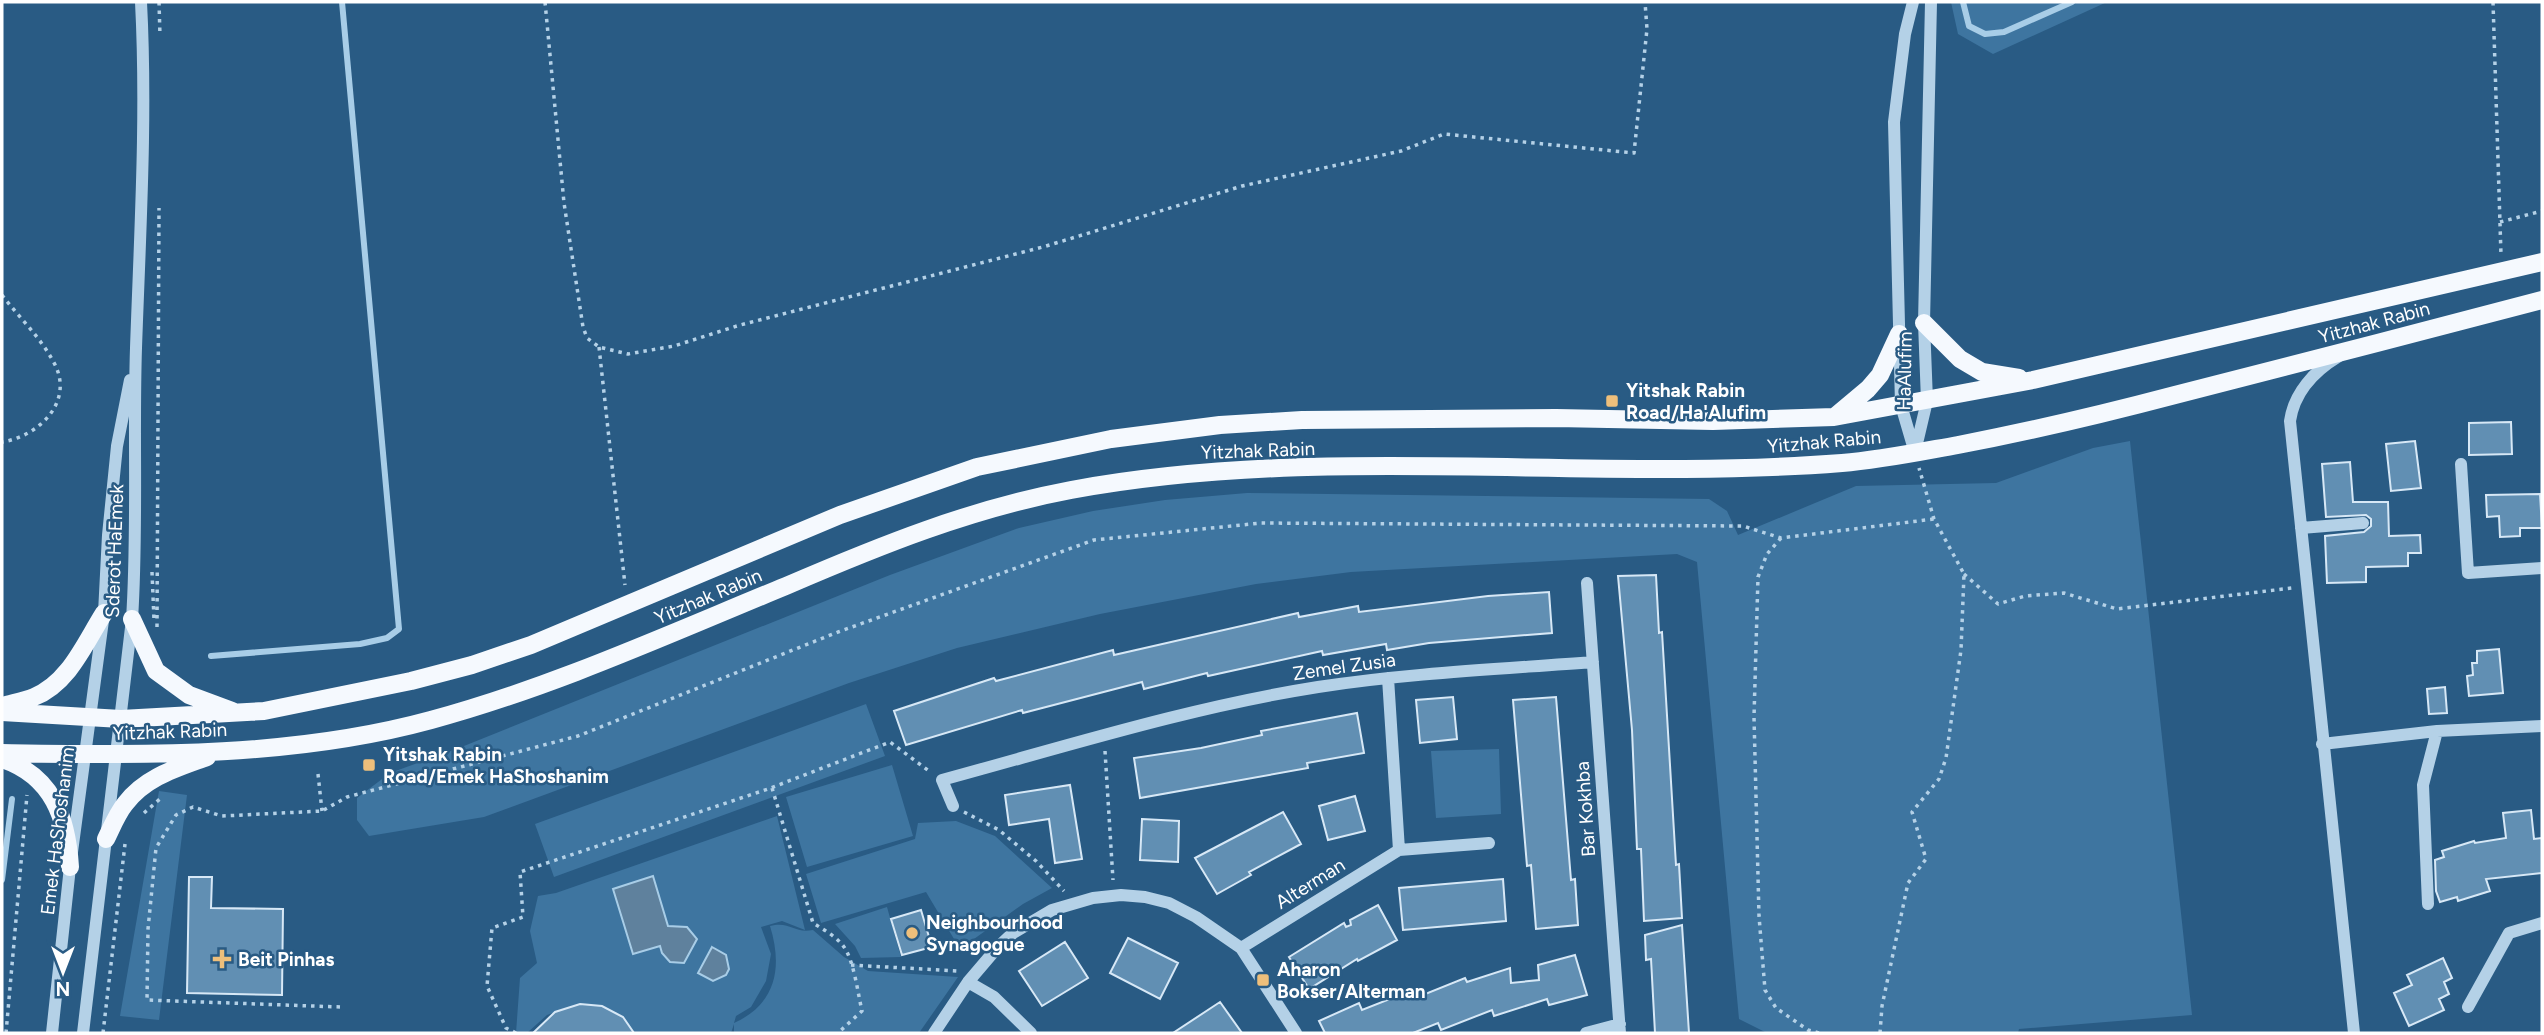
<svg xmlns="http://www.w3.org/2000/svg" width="2544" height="1035" viewBox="0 0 2544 1035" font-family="Figtree,sans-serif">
<rect width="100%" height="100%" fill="#295b84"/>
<path fill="#3e75a0" d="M1951,2h156l-114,52 -35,-20z
M2130,441l62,574 -173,14 -1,4h-244l-9,-1 -26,-13 -42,-457 -20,-8 -326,18 -95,12 -156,30 -143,34 -108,35 -365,134 -115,19 -12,-16v-22l33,-25 69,-25 431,-173 129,-47 74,-17 72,-11 82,-7 462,6 18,12 11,24 118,-49 140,-3 97,-35z
M866,704l19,52 -331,121 -19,-53z
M1499,749l2,65 -65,4 -5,-67z
M892,765l21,71 -106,31 -21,-70z
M159,791l28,4 -28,225 -39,-4z
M777,816l28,114 -23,-9 -21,6 10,27 -5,27 -15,26 -15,9 -2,7c42,-19 49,-55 36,-97 21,-5 24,8 43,4l31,27 24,14 90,6 -39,56h-185v-9l-3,9h-106l-9,-13 -21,-11 -23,-3 -25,9 -20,18h-11l4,-55 17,-15 -7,-32 8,-35 18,-3z
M956,821l39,15 57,52 -29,16 -63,45 -34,-57 -105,31 -15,-49 109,-35 3,-16z
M887,907l14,50 -40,1 -6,-12 -20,-22z"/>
<path fill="#5f819d" stroke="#a8cde7" stroke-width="2" d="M653,876l15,50 19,1 10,12 -13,24 -14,-1 -8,-9 -2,-7 -27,8 -20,-65z
M712,947l14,8 3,14 -3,6 -13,6 -15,-8z"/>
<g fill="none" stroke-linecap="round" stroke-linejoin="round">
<path stroke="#a8cde7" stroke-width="6" d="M1963,2l6,24 16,8 19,-2 68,-30
M211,656l149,-12 27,-6 12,-9 -57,-627
M2,880l10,-81"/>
</g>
<path fill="#618fb3" stroke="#d7e8f6" stroke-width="2" d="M2511,422l1,32 -43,1v-32z
M2415,441l6,47 -30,3 -5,-47z
M2350,462l3,40h35l1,34 31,-1 1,18h-13v13l-42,1v15l-39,1 -2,-47 39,-4 7,-6v-7l-5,-4 -40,2 -4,-53z
M2540,494l2,34h-22v8l-20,1 -1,-21 -12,1 -1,-22z
M1656,575l3,58 3,-1 14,233 3,-1 3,54 -38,3 -3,-72h-4l-5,-119 -14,-154z
M1549,592l3,41 -123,10 -42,7 -1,-6 -63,11 -1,-4 -114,25 -1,-3 -63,16 -2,-7 -119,31 -1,-3 -116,35 -12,-34 100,-33 2,3 117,-31 1,5 184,-42 1,4 59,-11 1,6 129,-16z
M2499,649l4,44 -34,3 -2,-20 6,-1 -1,-12h5v-12z
M2445,687l2,26 -18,1 -2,-25z
M1453,697l4,42 -37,4 -4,-43z
M1556,697l15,183 4,-1 3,46 -42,4 -5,-64 -4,1 -14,-166z
M1357,713l7,40 -57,10 1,5 -168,30 -6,-40 67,-10 61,-13 -1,-4z
M1070,785l12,74 -27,4 -6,-44 -40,6 -4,-30z
M1355,796l10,35 -37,9 -9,-34z
M2531,810l3,29 8,-1v35l-56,6 4,12 -32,10 -1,-4 -17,5 -4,-11 -1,-31 9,-3 -2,-6 32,-10 1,2 31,-5 -3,-25z
M1283,812l18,32 -52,28 2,3 -34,19 -22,-36z
M1142,819l37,2 -1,41 -38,-2z
M189,877h23l-1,31 72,1 -1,86 -95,-2z
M1503,879l3,42 -103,9 -4,-42z
M1378,905l19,35 -39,21 -1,-2 -48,30 -20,-32 55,-34 2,4 5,-2 -1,-5z
M921,910l11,37 -30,8 -11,-36z
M1682,925l7,108h-34l-4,-74 -5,1 -1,-25z
M1128,938l50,25 -18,36 -50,-26z
M1065,942l23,36 -46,28 -23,-35z
M1575,955l12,40 -38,10 -2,-6 -53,17 -2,-6 -51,20 -3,-7 -25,10h-88l-6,-12 40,-18 3,7 53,-21 3,8 47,-19 2,4 43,-14 1,15 28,-3 -1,-15z
M2443,958l9,20 -8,4 5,12 -10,5 5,11 -35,16 -15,-33 18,-8 -5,-10z
M1220,1002l22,31h-69z
M580,1004l22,2 21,11 11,16h-101l22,-21z"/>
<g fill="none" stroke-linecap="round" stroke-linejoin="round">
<path stroke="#b4d1e7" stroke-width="3.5" stroke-dasharray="3.5 5" stroke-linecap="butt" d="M159,2l1,34
M545,2l19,201 19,124 4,11 12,9 29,7 46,-8 66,-21 303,-78 199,-61 159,-35 43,-17 190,19 13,-124 -2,-27
M2493,2l8,253
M2500,222l42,-11
M2,295c16,21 38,42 51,66 23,39 -13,75 -51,81
M599,347l26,238
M1781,538l-14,16 -9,23 -4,140 5,199 6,74 11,18 32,22 11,3
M152,572l2,48
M1964,574l34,30 27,-8 39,-3 53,16 175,-21
M157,627l2,-419
M1105,751l8,129
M318,774l4,37
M772,788l41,135c11,7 23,13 31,24 10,14 14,47 18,64l-24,22
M964,812l35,18 37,31 28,30
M144,813l17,-15
M851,965l106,6
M340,1007l-193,-7 1,-71 8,-81 20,-33 17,-8 29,9 100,-5 25,-14 231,-61 260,-104 256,-92 167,-17 482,3 38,12 153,-19
M6,1033l21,-238
M103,1033l22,-189
M516,1033l-10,-5 -19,-42 5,-58 31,-11 -3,-45 248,-83 122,-47 39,29
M1880,1033l2,-27 26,-123 18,-24 -14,-47 27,-33 7,-21 15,-108 3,-76 -30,-55 -15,-51"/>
<path stroke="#b4d1e7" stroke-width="12" d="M1913,2l-8,32 -11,88 7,283 14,48
M2339,356c-25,15 -45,37 -49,65l64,612
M1915,452l12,-51 -3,-78 7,-321
M2461,464l7,109 74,-5
M2301,528l62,-5
M1587,583l33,450
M2322,744l115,-13 105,-5
M953,806l-11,-26c125,-34 249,-73 376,-93 91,-14 184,-18 275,-25
M1399,850l90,-7
M2428,904l-5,-119 14,-54
M1241,948l158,-98 -11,-172
M968,982l26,15 37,36
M2468,1007l41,-74 33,-10
M52,1033l18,-166 34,-254 4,-78 9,-89 13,-66
M83,1033l49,-414c6,-90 1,-181 4,-271 4,-116 11,-231 5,-346
M934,1033l34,-51 29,-34 16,-15 39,-23 41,-12 28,-3 24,2 24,6 27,14 45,31 55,85
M1586,1033l34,-9"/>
<path stroke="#f5f9fe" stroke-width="18" d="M1924,323l36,36 22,13 37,6
M1837,415l31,-26 12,-14 19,-41
M132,619l24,52 33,24 43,16
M2,706c10,-3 22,-5 32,-9 35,-14 51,-54 70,-84
M2,712l119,7 143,-8 147,-30 61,-16 59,-20 309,-130 137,-48 134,-28 109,-14 82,-5 254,-2 157,3 121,-4 199,-37 509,-118
M2,753c143,2 290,5 429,-33 122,-33 238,-86 355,-134 93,-40 184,-77 285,-96 253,-47 515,-7 771,-27 39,-3 77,-11 116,-18 73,-14 145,-31 217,-50 122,-31 245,-63 367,-95
M2,759c51,17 65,59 68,108
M106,839c6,-12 11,-25 19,-35 20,-27 52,-36 82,-47"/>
</g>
<g fill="#eebf7b" stroke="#295b84" stroke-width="2.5">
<rect x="1605" y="394" width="14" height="14" rx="3.5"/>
<rect x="362" y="758" width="14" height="14" rx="3.5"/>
<circle cx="912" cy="933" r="7"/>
<path d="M218.5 948.5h7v7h7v7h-7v7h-7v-7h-7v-7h7z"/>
<rect x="1256" y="973" width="14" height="14" rx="3.5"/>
</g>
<g text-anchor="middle" stroke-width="5" stroke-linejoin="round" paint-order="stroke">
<g font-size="19" fill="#fff" stroke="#295b84">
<text transform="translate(2374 322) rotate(-15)" y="7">Yitzhak Rabin</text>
<text transform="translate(1904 371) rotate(-89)" y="7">HaAlufim</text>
<text transform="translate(1824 441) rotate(-5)" y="7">Yitzhak Rabin</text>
<text transform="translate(1258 450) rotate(-2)" y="7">Yitzhak Rabin</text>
<text transform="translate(114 551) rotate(-88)" y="7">Sderot HaEmek</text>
<text transform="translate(708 596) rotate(-23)" y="7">Yitzhak Rabin</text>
<text transform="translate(1344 666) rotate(-8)" y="7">Zemel Zusia</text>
<text transform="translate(170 731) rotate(-2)" y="7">Yitzhak Rabin</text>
<text transform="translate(1585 809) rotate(-94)" y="7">Bar Kokhba</text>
<text transform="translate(57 831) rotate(-83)" y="7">Emek HaShoshanim</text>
<text transform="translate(1310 883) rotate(-32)" y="7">Alterman</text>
</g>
<g font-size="19" font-weight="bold" fill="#fff" stroke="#295b84" text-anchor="start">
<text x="1626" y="397">Yitshak Rabin<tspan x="1626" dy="22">Road/Ha'Alufim</tspan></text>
<text x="383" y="761">Yitshak Rabin<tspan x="383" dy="22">Road/Emek HaShoshanim</tspan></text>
<text x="926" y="929">Neighbourhood<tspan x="926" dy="22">Synagogue</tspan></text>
<text x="238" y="966">Beit Pinhas</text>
<text x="1277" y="976">Aharon<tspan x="1277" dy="22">Bokser/Alterman</tspan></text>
</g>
</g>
<rect width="2544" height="1035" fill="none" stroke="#ffffff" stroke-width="7"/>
<g transform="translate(63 972) rotate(180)" stroke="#295b84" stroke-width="5" paint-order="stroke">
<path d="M0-5L12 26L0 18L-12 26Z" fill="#ffffff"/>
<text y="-10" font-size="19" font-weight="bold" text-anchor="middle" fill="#ffffff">N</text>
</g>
</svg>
